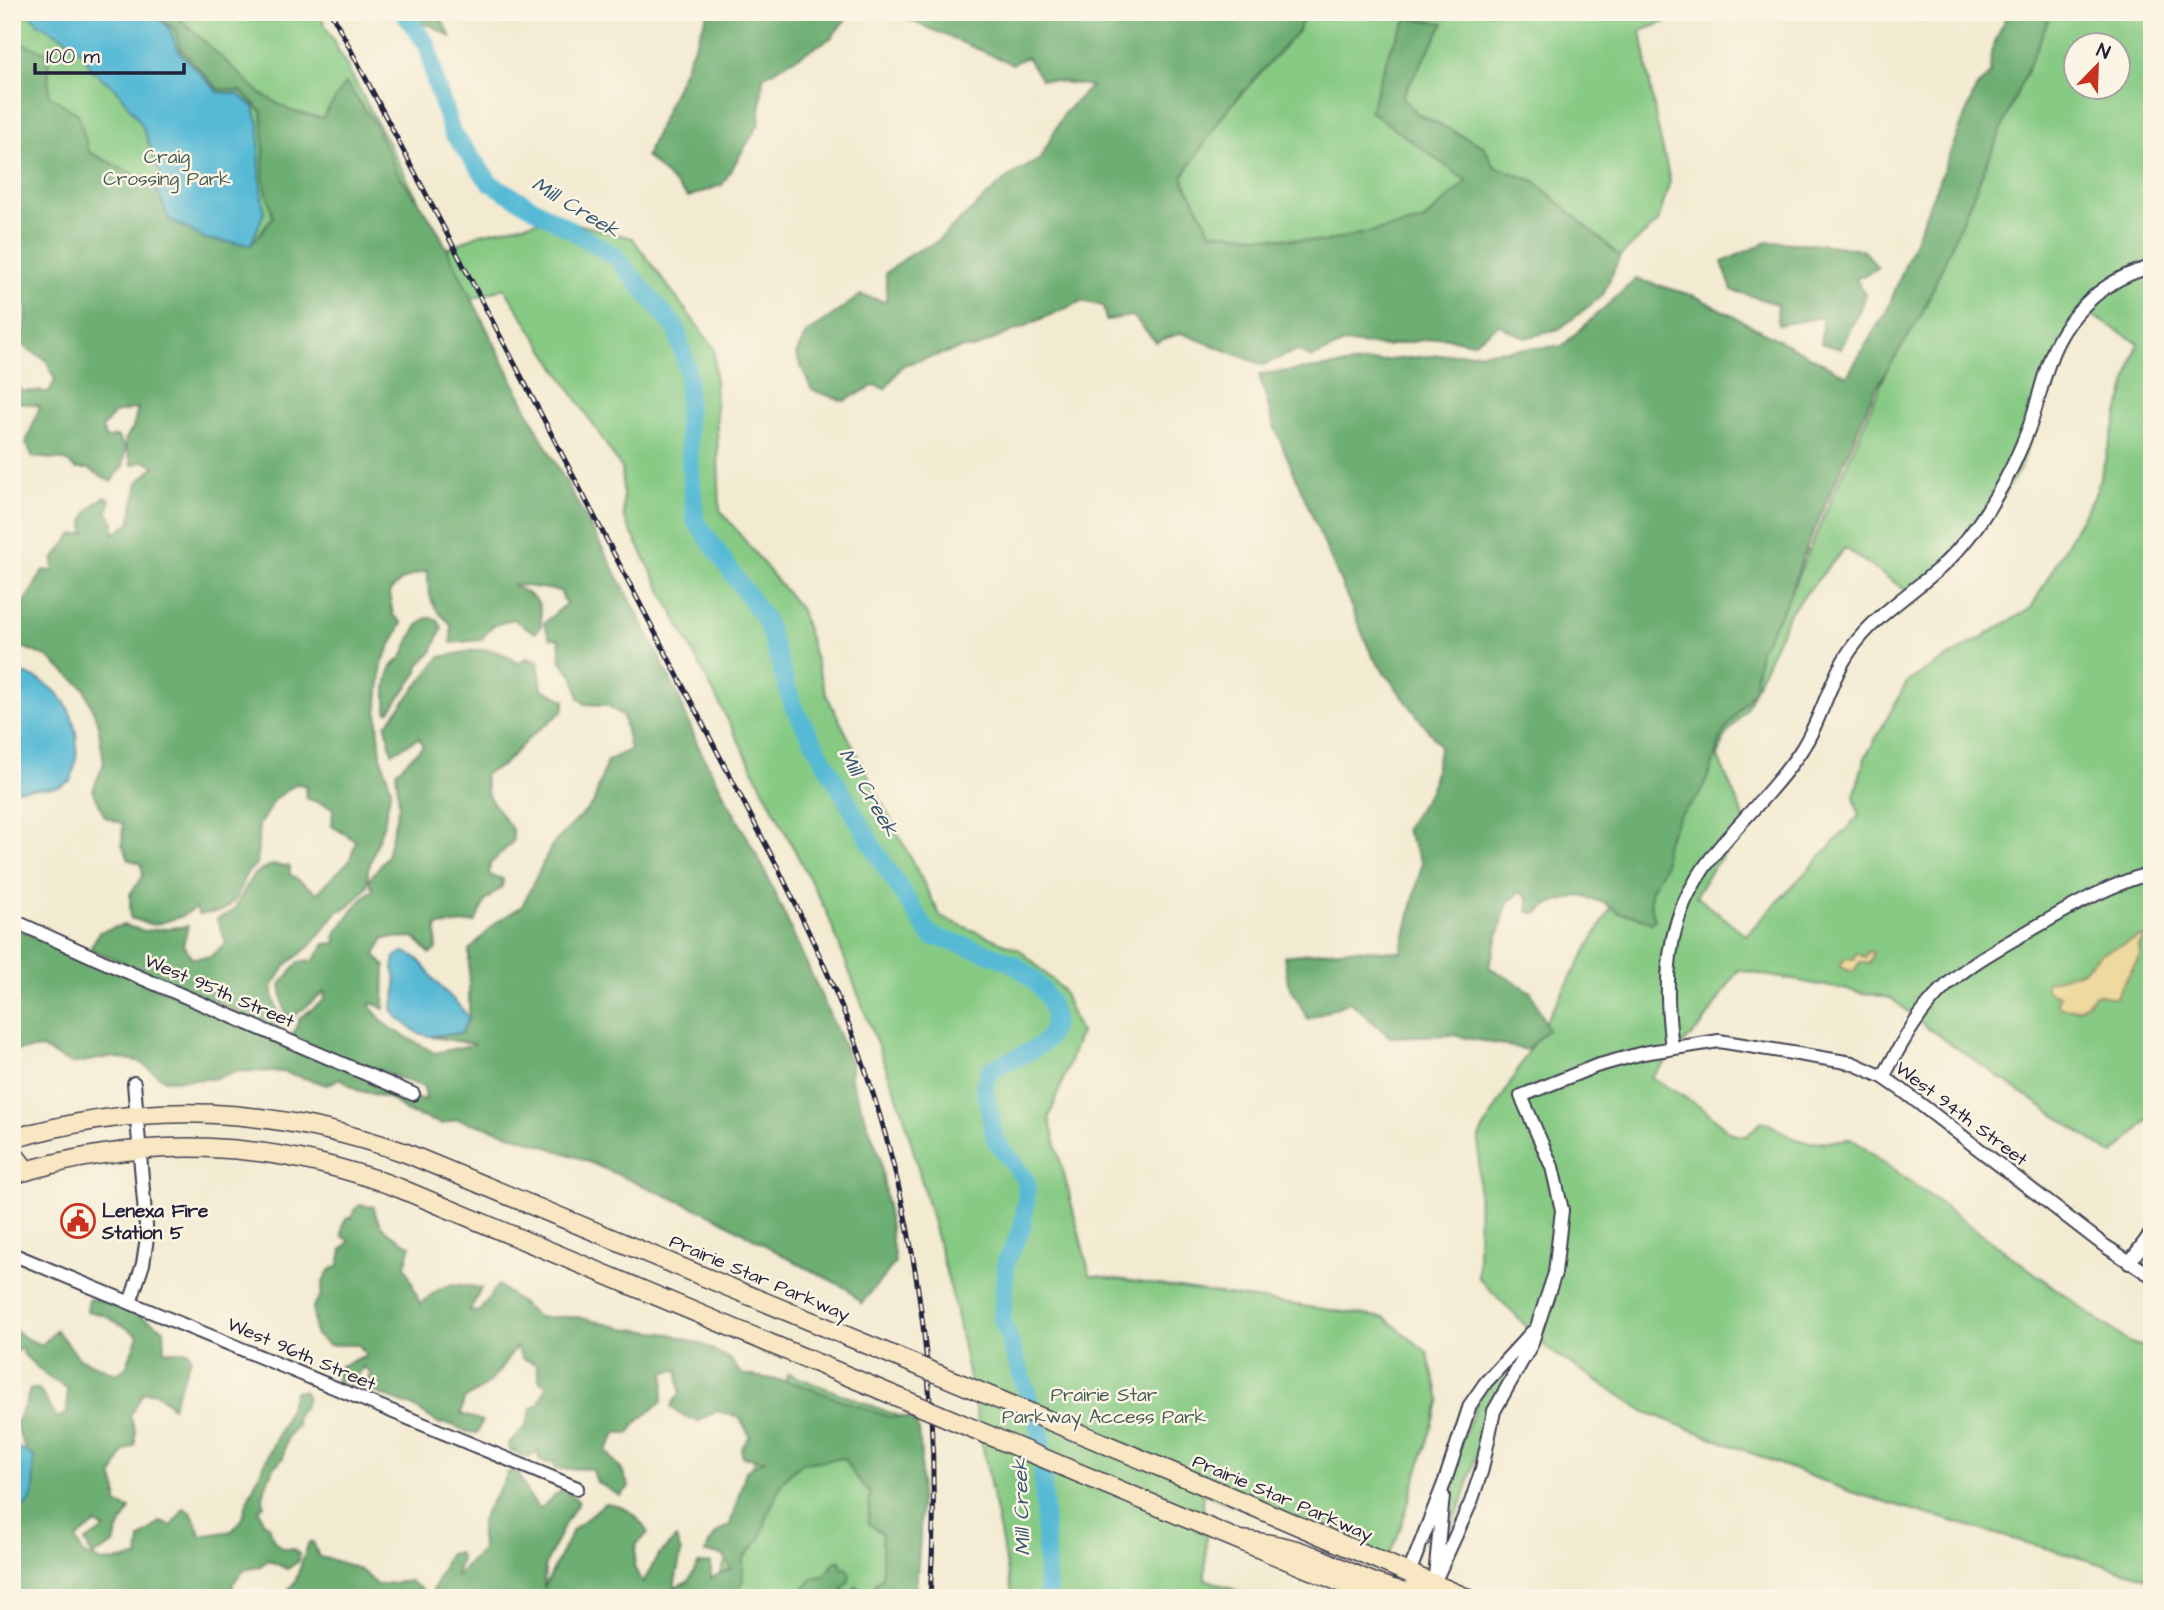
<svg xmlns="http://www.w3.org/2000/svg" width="2164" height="1610" viewBox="0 0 2164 1610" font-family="'Architects Daughter',sans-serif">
<rect width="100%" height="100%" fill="#fcf5e5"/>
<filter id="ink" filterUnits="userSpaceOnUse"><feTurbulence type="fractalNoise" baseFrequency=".0143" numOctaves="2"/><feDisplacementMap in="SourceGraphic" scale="14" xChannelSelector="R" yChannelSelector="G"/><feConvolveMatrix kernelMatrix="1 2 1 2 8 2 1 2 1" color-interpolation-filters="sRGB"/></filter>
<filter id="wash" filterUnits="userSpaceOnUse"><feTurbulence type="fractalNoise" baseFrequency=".00686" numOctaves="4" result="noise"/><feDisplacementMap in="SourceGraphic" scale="28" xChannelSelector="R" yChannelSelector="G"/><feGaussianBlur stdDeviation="1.57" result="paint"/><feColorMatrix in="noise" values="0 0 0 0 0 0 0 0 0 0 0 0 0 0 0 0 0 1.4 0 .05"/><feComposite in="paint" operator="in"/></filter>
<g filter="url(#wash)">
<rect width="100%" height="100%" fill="#f3ebd1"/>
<path fill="#87ca84" stroke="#547660" stroke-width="2" fill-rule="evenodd" d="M12,12h306l127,238 35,-16 73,-16 79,20 82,110 6,162 81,100 25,84 115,223 79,33 42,39 18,44 -31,85 41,157 295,43 42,34 13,48 -41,133 -14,30 -183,-70 4,42 -1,44 52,19h-244l-60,-300 -50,-186 -76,-199 -203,-395 -2,-49 -118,-181 -64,23 -428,-86z
M1306,12h377l-7,6 -35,13 15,88 14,62 -12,41 -38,34 -86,-75 -39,-14 -12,-21 -65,-32 -16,-17 42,-74 -74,88 98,70 -45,40 -101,21 -111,-10 -29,-55 43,-65 73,-81z
M2042,12h110v1103l-39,40 -184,-126 -38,-31 -153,-28 -37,56 -50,51c17,11 34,20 51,31 17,10 23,29 45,28l14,-15c13,3 22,13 35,18 19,7 36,2 56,0l278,204 22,6v230l-301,-87 -205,-80 -97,-62 -71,-73 1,-140 307,-533zM2076,46h42v42h-42zM2085,311l53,32 -42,149 -65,116 -124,74 -42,76 -11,38 5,20 -113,119 -50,-39 15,-26 37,-43 -30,-70 7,-20 21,-28 44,-97 55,-64 69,48 36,-27 35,-43 35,-58 42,-124z
M1523,1347l-35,68 -24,82 -22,53 7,-52 12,-55 18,-45z
M788,1374l129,49 -7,175h-200l21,-50 15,-65z"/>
<path fill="#6dae72" stroke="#486856" stroke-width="2" d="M151,12h17l11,6 81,75 31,18 31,7 24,-35 29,41 21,46 41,59 102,204 90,164 47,94 23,57 62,115 90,199v18l29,77 15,106 -34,41 -13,-15 -53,-27 -81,-46 -137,-59 -77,-26 -43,-12 -15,5 -35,-12 -18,-14 -32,-8 -17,-12 -13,7 -43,-13 -46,-1 -25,8 -48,1 -27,-19 -28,-4 -39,7 -29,-16 -30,3v-125l51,24 67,26 282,121 14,3 -2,-13 -133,-49 9,-20 24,-18 1,-9 -32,26 -8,-3 -5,-29 19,-23 14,-1 12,-17 11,-1 -1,-9c12,-14 24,-36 38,-44l-4,-10 18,-24 12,-51 -3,-33 27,-26 -4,-8 -27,15 -6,-28 54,-68c35,-5 47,-17 78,6l8,-5 12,2 4,29 23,11 -2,11 -32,25 -29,30 -18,8 4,22 24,33 1,12 -23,23 -1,11 14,4 -1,8 -16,13 -11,22 -38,4 -1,24 -6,4 -16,-17 -30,1 -9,17 10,11 -1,43 -13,-7v6l16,18 48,27 40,-9 -44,-7 30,-4 8,-15v-68l28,-28 25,-16 30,-61 41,-41 14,-43 23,-11 -7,-34 -16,-11 -22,-1 -6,-6 -5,-21 -13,-16 -2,-22 -9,-1 -6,-15 22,-19 -6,-13 -48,-7c22,15 30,11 29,43l-6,6 -22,-14 -21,7 -11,14 -30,3v-19c-21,-17 -22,-26 -24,-53 -15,3 -29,10 -38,22l4,22 9,8 -20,40 -5,49 4,44 10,33 -7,34 -16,47 -1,17 -18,20 -11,4 -29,36 -23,18 -14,22 3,18 7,15 -4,8 -13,-2 -50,-25 -125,-52 9,-17 24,-7 22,6 43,-5 -5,19 9,13 18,-1 16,-14 -9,-24 16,-8 19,-34 10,-8 11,-4 17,1v8l27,19 33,-33 6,-19 -24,-15 1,-18 -27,-10 -1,-13 -9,-1 -21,15 -16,26 -2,38 -11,11 -10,25 -14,12 -23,4 -3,-7 -16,9 -27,8 -23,-7v-24l13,-18 -2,-13 -12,-3 -7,-16 1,-20 -18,-7 -12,-27 11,-27 -6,-40 -14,-35 -37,-31 -32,-13c-10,-19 3,-33 13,-48 6,-8 10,-17 15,-26l11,1 -1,-11 19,-25 13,-2c-4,-17 5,-26 19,-36l6,2 -2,14 6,9v12l16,-11 8,-41 17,-16 -11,-5 -12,4 -7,-25 8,-12 5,-20 -23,5 -13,15 4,11 11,-3 9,13 -3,17 -12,16 -22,-13h-13l-11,-9 -32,-3 -7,-14 14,-37 -28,-5v-22l5,1 3,11 29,1 6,-12 -8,-19 -35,-22v-16l12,9c5,-22 4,-32 -12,-49v-243l36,13 1,42 29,19 11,38 42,21 26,17 12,29 39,20 43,6 22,-28 -10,-40 1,-27 -2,-38 -21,-21 -23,-2 -37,-39 -6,-20z
M412,12h26l13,25 -21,-12 -8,-1z
M709,12h142l-20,26 -68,39 -4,47 -37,61 -34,12 -42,-41z
M901,12h405l-8,19 -73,81 -43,65 29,55 111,10 101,-21 44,-40 -97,-70 20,-62 18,-31 36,5 -42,74 16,17 65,32 12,21 39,14 86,75 -17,39 -44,34 -34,9 -26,-13 -26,18 -30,-6 -57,9 -42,-3 -32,15 -15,-8 -34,15 -82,-32 -25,9 -23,-26 -27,4 -3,-14 -21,-5 -107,47h-12l-60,17 -18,24 -10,-4 -31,16 -32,-11 -16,-35 9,-20 56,-40 25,7v-29l26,-20 23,-10 73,-66 32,-18 24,-46 27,-27 -50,-7 -14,-22 -15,7 -105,-45z
M2008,12h44l-130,302 -47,76 -68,157 -21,57 -26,46 -6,40 -31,43 -12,37 -13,27 -19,19 -14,30v19l-14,25v15l4,15 -4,3 -14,-7 -18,-3 -14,-10 -25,-7 -28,7 -15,10 -9,-1v-14l-7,-6 -13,10 -19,65 42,25 17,37 -21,21 -74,-15 -63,2 -40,-35 -42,17 -20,-36 -4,-27 65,-7 52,3 21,-89 -17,-34 26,-40 9,-43 -68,-90 -98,-230 -15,-52 159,-17 144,-11 74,-67 59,17 152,80 41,-68 88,-220 14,-14 1,-22z
M1768,242l53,2 43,6 14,18 -22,11 10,16 -25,54 -20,-6 2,-26 -45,8 -1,-21 -45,-14 -10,-28z
M427,618l10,1 5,9 -10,24 -13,13 -1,7 -28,39 -3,1c-2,-12 -2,-34 5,-45 3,-5 9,-7 11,-12 6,-12 11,-30 24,-37z
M360,1205l14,2c3,23 19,28 37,39l-6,19 15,39c24,-21 30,-22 61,-16l-11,23 9,1 19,-27 40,32h39l46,11 48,6 35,12 24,13 11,15 54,9 94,34 24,1 6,13 2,25 -1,82 -5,60h-64l5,-12 12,7 14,-16v-43l-14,-11 2,-30 -15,-17 -11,-18 -41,5 -14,11 -7,8 -13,30 -9,27 -17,20v22l-12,17h-450l14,-16 14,-40h4l6,15c22,5 44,9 57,28l34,-4 20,15 19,-42 9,-2 3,7 -6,19 27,-29c0,-9 -3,-20 0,-28 5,-19 21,-31 26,-49h10l9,21 12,16 25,-21 15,14 -14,21 -20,43 -1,22 29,-58 32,-27c22,3 31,11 43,30l-12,11 -2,23 9,16 14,-26 19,-19 5,15 -7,35 14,-6 10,-18 13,-1v15l20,-9 -8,-14 -17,-2c4,-14 10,-22 24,-28l16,-54 18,-11 -21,-3 -2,-8 9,-13 -11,-19 -22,-6 -19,10 -19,-7 -8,-8 9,-13 -2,-23 -13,2 -3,30 -23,18 -11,14 -11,-2 -11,19 15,18 8,18 -9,9 -23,-14 -5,-13c-13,-2 -23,1 -36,0l-2,-7 -8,1 -7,-3 -1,-9 -10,7 -18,-8 -2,-6 18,-18 6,-18 7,-4 8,-19 -7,-4 -4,-17 -14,-6 -6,-11c-16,23 -25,39 -52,52l-3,15 21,7 -5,12c-14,1 -23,-12 -37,-9l-28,-18 -35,-13 -12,-8 6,-12 -8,-6 -11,17 -15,-4 2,-13 27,-12 -7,-10h-31l-13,-11 -2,-27 8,-12 2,-14 6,-10 10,-6 3,-15 8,-9 -8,-5 1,-12 4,-6h5l2,-8z
M89,1299l24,2 51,28 1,22h23l3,6 -19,50 -16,-15 -13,1 -13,23 5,14v15l-11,6 -12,25 5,15v13l13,5 -12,21 -4,14 -21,12 -8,-14 19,-13 -8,-6 -20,16 6,14 20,9 36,-4 2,-19 20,-17 12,4 12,-18 8,6 9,22 31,-5 11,-13 5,-19 36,-78 11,-30h9l3,5 -3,11 -8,9 1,9 -10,12 -4,21 -9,9 -7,15 -4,15 1,8 -5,4 4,13 6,4c3,14 9,25 24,23l6,5v7l-12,8 -18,-9 -11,7 -14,3 -12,15 7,13h-227v-91l5,2c34,-24 7,-27 18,-51l-9,-7 -11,-27 11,-21 4,-14h9l18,29 10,-5v-25l-18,-10 -26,-24 -1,-6 -10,6v-26l15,11 15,6 14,-15 23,28 37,16 10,-6 12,-33 -34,-20 -17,-4z
M840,1561l2,7 5,-1c5,8 3,14 -4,21l1,10h-44l1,-6 13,-15 10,-1 11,-14z"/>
<path fill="#eeda9e" stroke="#887e6c" stroke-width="2" d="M2142,936l2,2 -5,8 1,10 -25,42c-8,1 -12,-6 -20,-4 -12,15 -17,18 -35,13l-3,-5 3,-7 -8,-1 -6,-5v-7l35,-11 21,-18z
M1868,951l5,2 -4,11 -9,-2 -7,10 -13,-5 5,-9 9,1 2,-6 9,4z"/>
<path fill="#57bad5" stroke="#3c6e88" stroke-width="2" d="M28,12h116l18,9 7,7 10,24 39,40 20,2 16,13 5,18 1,54 4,33 -13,33 -45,-6 -37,-20 -12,-29 3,-17 -19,-50 -24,-33 -26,-21 -7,-15 -19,-16 -27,-15z
M22,673c50,15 64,60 49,107l-12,7 -47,3v-113z
M403,952c17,3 22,17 32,29 11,13 23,21 34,37l-8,15 -32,3 -11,-3 -21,-16 -5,-9 4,-15v-14l-3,-11 2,-11z
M12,1445l14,6 9,7c-7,16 6,26 -7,47l-11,4 -5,-2z"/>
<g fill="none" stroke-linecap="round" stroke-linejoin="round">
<path stroke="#57bad5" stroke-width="18" d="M403,12l25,34 7,35 17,51 38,51 125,73 61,72 12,45 -1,48 8,99 71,101 27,85 86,151 52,79c21,6 71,19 87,31 22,16 49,45 29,72 -9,11 -43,24 -57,31l-6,16 11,53 32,43 -1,21 -4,25 -16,34 -4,57 39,114 7,165"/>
</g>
</g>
<g filter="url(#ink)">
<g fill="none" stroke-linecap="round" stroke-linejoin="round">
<g stroke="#414052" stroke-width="16">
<path id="street" d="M12,920l90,41 311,133
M1672,1048c-6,-49 -8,-98 12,-145 26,-59 81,-98 116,-151 24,-35 30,-79 58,-112 23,-28 56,-49 83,-73 22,-20 40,-45 55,-71 14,-22 25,-47 34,-71 8,-23 13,-48 22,-71 17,-42 55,-77 100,-87
M1883,1077c14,-25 27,-50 45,-72 29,-36 69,-56 108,-78 37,-21 74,-43 116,-54
M12,1254l565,234
M2129,1263l23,-31
M130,1303l13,-39 4,-26 -13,-155
M1409,1573l36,-92 25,-76 16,-23 46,-50
M1435,1576l8,-80
M1434,1583l37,-81 11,-33 12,-58 37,-66 24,-72 7,-63 -10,-43 -31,-71 75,-30 47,-13 76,-12 133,22 31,14 19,13 203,156 47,30"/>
</g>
<g stroke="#414052" stroke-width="21">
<path id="secondary" d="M12,1139c135,-40 262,-32 394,14l484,201
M12,1152l15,19
M12,1175c133,-41 258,-36 387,13l494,207
M1203,1485l264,113
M1205,1526l173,72
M1240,1540c22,2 46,6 68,14 28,9 84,44 112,37 4,-1 9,-5 14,-8"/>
</g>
<use href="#street" stroke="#fff" stroke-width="12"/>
<use href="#secondary" stroke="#f9e7c3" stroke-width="18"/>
<g stroke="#22223b" stroke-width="5">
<path id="rail" d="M331,12l447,856c31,64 62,128 85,195 59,170 79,355 67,535"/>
</g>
<use href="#rail" stroke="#fcf5e5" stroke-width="2.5" stroke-dasharray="8" stroke-linecap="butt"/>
<g stroke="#414052" stroke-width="21" stroke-linecap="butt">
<path id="secondary-bridge" d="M890,1354l313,131
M893,1395l312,131"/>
</g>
<use href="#secondary-bridge" stroke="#f9e7c3" stroke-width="18"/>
</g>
</g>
<defs>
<g id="civic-ring" transform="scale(1.75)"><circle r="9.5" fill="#fcf5e5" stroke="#c8321e" stroke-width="1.5"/><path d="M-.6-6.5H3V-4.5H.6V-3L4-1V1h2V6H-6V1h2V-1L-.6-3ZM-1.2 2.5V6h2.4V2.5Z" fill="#c8321e"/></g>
</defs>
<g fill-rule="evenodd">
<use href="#civic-ring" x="78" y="1221"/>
</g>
<g text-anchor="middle" stroke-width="5" stroke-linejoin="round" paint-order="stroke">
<g font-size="19" fill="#455d55" stroke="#fcf5e5">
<text x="167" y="163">Craig<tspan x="167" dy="22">Crossing Park</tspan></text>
<text x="1104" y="1401">Prairie Star<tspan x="1104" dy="22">Parkway Access Park</tspan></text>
</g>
<g font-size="19" fill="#22223b" stroke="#fcf5e5">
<text transform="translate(220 990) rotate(23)" y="7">West 95th Street</text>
<text transform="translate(1962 1113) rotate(37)" y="7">West 94th Street</text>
<text transform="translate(760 1277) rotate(23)" y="7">Prairie Star Parkway</text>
<text transform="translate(302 1353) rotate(23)" y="7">West 96th Street</text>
<text transform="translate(1283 1497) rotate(23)" y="7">Prairie Star Parkway</text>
</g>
<g font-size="19" font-weight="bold" fill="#22223b" stroke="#fcf5e5" text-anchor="start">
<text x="102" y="1217">Lenexa Fire<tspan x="102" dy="22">Station 5</tspan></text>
</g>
<g font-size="21" font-style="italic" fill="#355771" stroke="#fcf5e5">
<text transform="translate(576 207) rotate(31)" y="7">Mill Creek</text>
<text transform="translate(869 792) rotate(60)" y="7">Mill Creek</text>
<text transform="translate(1021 1507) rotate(-92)" y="7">Mill Creek</text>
</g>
</g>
<rect width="2164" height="1610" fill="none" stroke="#fcf5e5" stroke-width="42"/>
<g transform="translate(2097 66) rotate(23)"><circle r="33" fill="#fcf5e5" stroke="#a5a1a1" stroke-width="2"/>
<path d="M0-5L12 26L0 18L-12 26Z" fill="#c8321e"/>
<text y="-10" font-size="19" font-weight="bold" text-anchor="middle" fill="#22223b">N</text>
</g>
<path d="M35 63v10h149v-10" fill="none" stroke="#22223b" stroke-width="3.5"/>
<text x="46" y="63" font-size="21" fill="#22223b" stroke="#fcf5e5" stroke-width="5" paint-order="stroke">100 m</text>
</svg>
